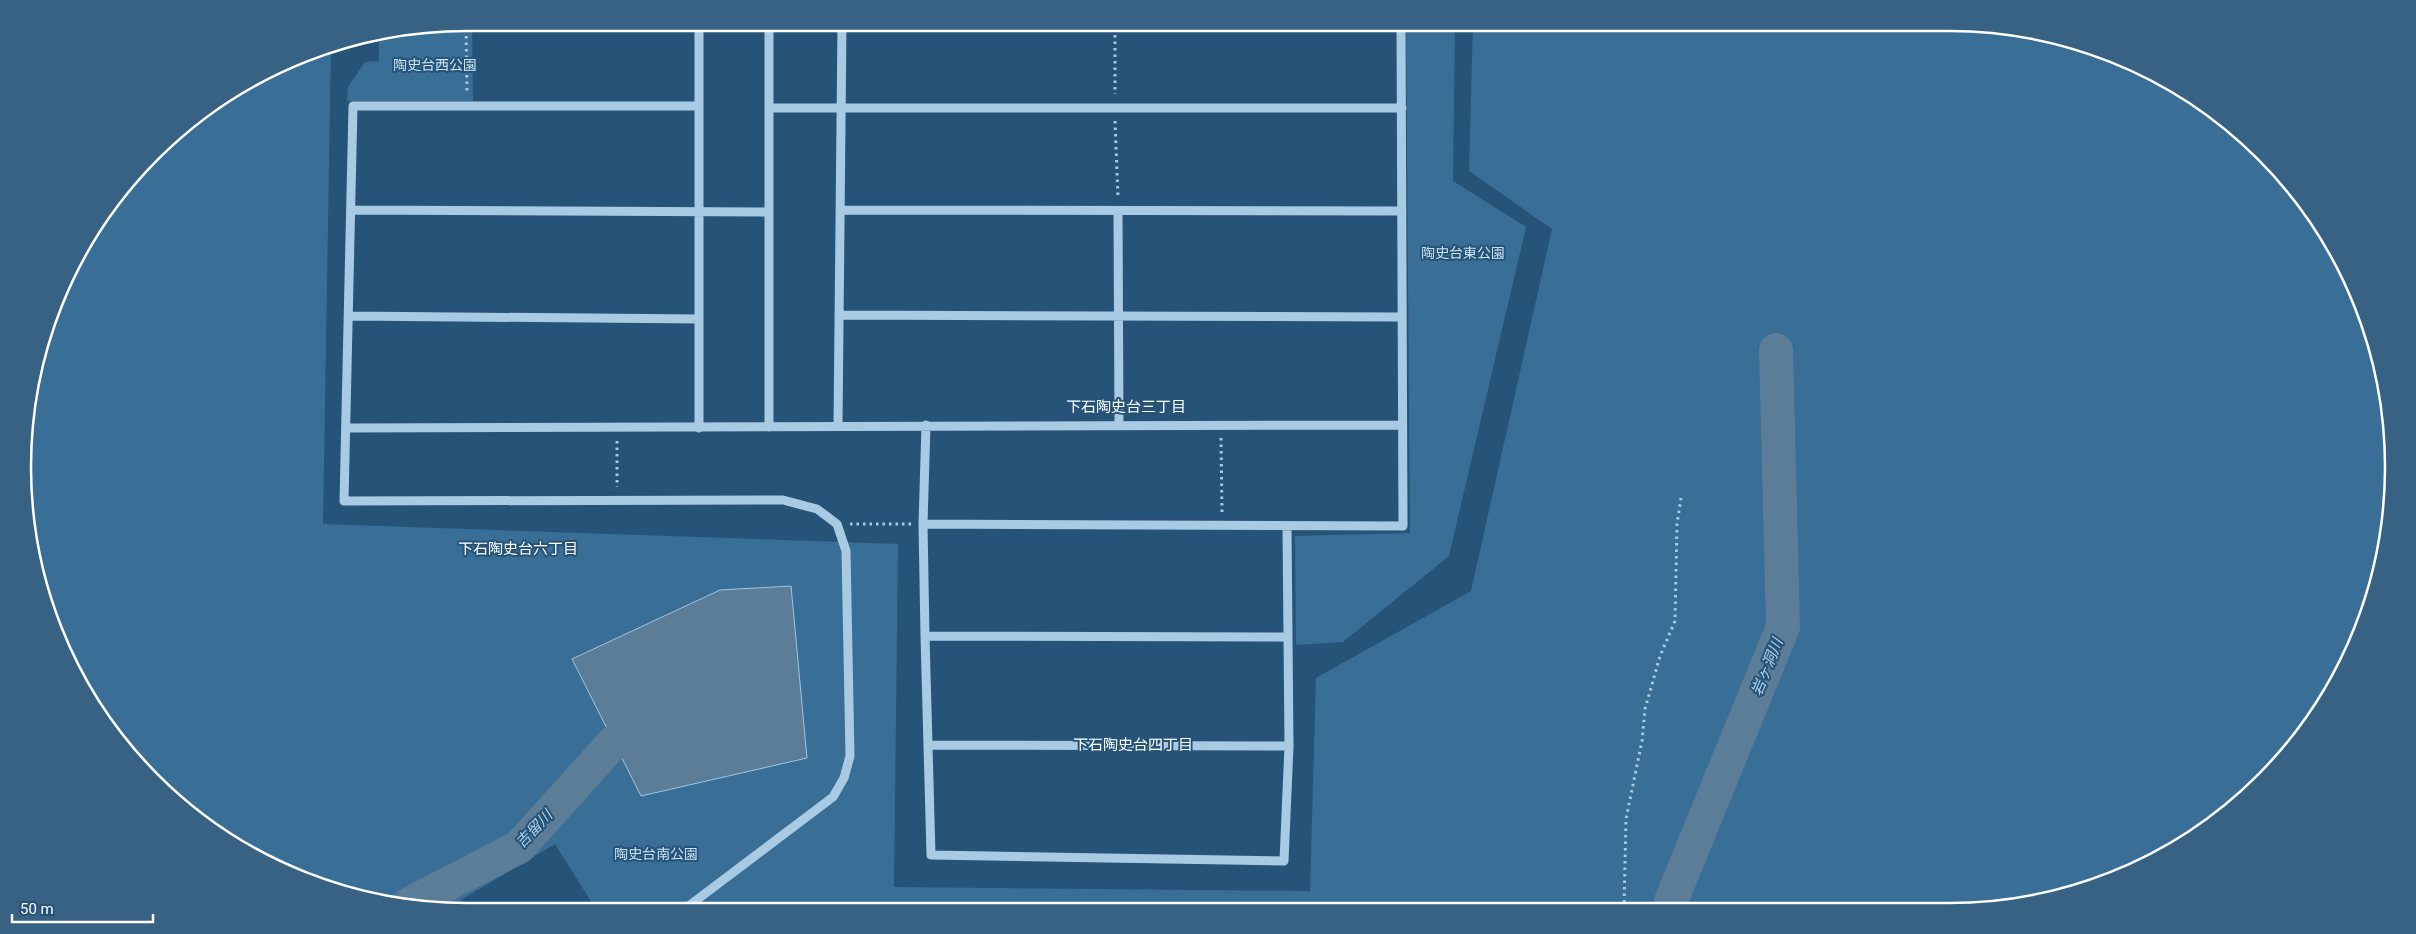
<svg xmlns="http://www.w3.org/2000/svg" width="2416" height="934" viewBox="0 0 2416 934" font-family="Roboto,'Noto Sans JP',sans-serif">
<rect width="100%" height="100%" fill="#265479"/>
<path fill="#396e96" d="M472,23l1,78h-126l1,-14 17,-25 14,-1v-24z
M1406,23h49l-2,158 73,46 -77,329 -106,86 -47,3 -1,-109 115,-3z
M1473,23h476l115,15 82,30 74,47 63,59 51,71 36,79 19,81 4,91 -15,86 -59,132 -77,87 -97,65 -138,42 -1410,3 -42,-67 -109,65 -94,-13 -81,-30 -74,-46 -100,-106 -41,-77 -25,-83 -5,-145 20,-85 36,-68 -4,-3 4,-8 92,-112 71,-51 86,-37 -8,479 575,20 -4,343 416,4 6,-213 155,-87 81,-362 -83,-58z"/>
<path fill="#5b7d97" stroke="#9dc6e4" d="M791,586l16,172 -166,38 -69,-137 148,-69z"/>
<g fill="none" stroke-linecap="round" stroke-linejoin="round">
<path stroke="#5b7d97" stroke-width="34" d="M409,904l110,-57 95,-105
M1671,908v-7l112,-274 -7,-277"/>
<path stroke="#a8cae3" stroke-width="3" stroke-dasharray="2.5 4" stroke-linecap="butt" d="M1115,22v72
M466,23l1,70
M1115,121l3,76
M1221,438l1,74
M617,441v46
M850,524h62
M1624,909l2,-90 16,-78 3,-32 15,-53 15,-35 2,-97 4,-26"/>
<path stroke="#a8cae3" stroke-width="9" d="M769,22v405
M769,108h633
M351,210l418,2
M840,210l562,1
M1118,211l1,214
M839,315l562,2
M349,316l350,3
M926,425l-3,99 2,112 363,1
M838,426l4,-404
M346,428l1055,-3
M699,428v-406
M923,524l480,2 -2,-504
M925,636l6,219 353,6 5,-115 -2,-219
M929,745l360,1
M682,911l151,-114 11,-19 6,-22 -4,-205 -9,-27 -20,-15 -34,-9 -439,1 9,-395h346"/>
</g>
<g text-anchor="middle" stroke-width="4" stroke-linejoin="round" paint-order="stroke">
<g font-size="14" fill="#cae2f3" stroke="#265479">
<text x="435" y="70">陶史台西公園</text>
<text x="1463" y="258">陶史台東公園</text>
<text x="656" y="859">陶史台南公園</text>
</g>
<g font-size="15" fill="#fff" stroke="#265479">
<text x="1126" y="412">下石陶史台三丁目</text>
<text x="518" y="554">下石陶史台六丁目</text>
<text x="1133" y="750">下石陶史台四丁目</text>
</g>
<g font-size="15" font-style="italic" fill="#b3d3eb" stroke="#265479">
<text transform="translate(1767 667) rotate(-68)" y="5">岩ヶ洞川</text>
<text transform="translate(534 829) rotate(-46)" y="5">吉留川</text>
</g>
</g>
<path d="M0 0H2416V934H0ZM467 31H1949A436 436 0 0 1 2385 467V467A436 436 0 0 1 1949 903H467A436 436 0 0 1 31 467V467A436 436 0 0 1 467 31Z" fill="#376284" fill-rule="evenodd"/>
<path fill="none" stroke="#fff" stroke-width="2.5" d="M467 31H1949A436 436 0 0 1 2385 467V467A436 436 0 0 1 1949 903H467A436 436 0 0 1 31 467V467A436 436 0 0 1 467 31Z"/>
<path d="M12 914v8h141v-8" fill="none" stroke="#ffffff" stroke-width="2.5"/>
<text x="20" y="914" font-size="15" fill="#ffffff" stroke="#265479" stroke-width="4" paint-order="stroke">50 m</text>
</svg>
